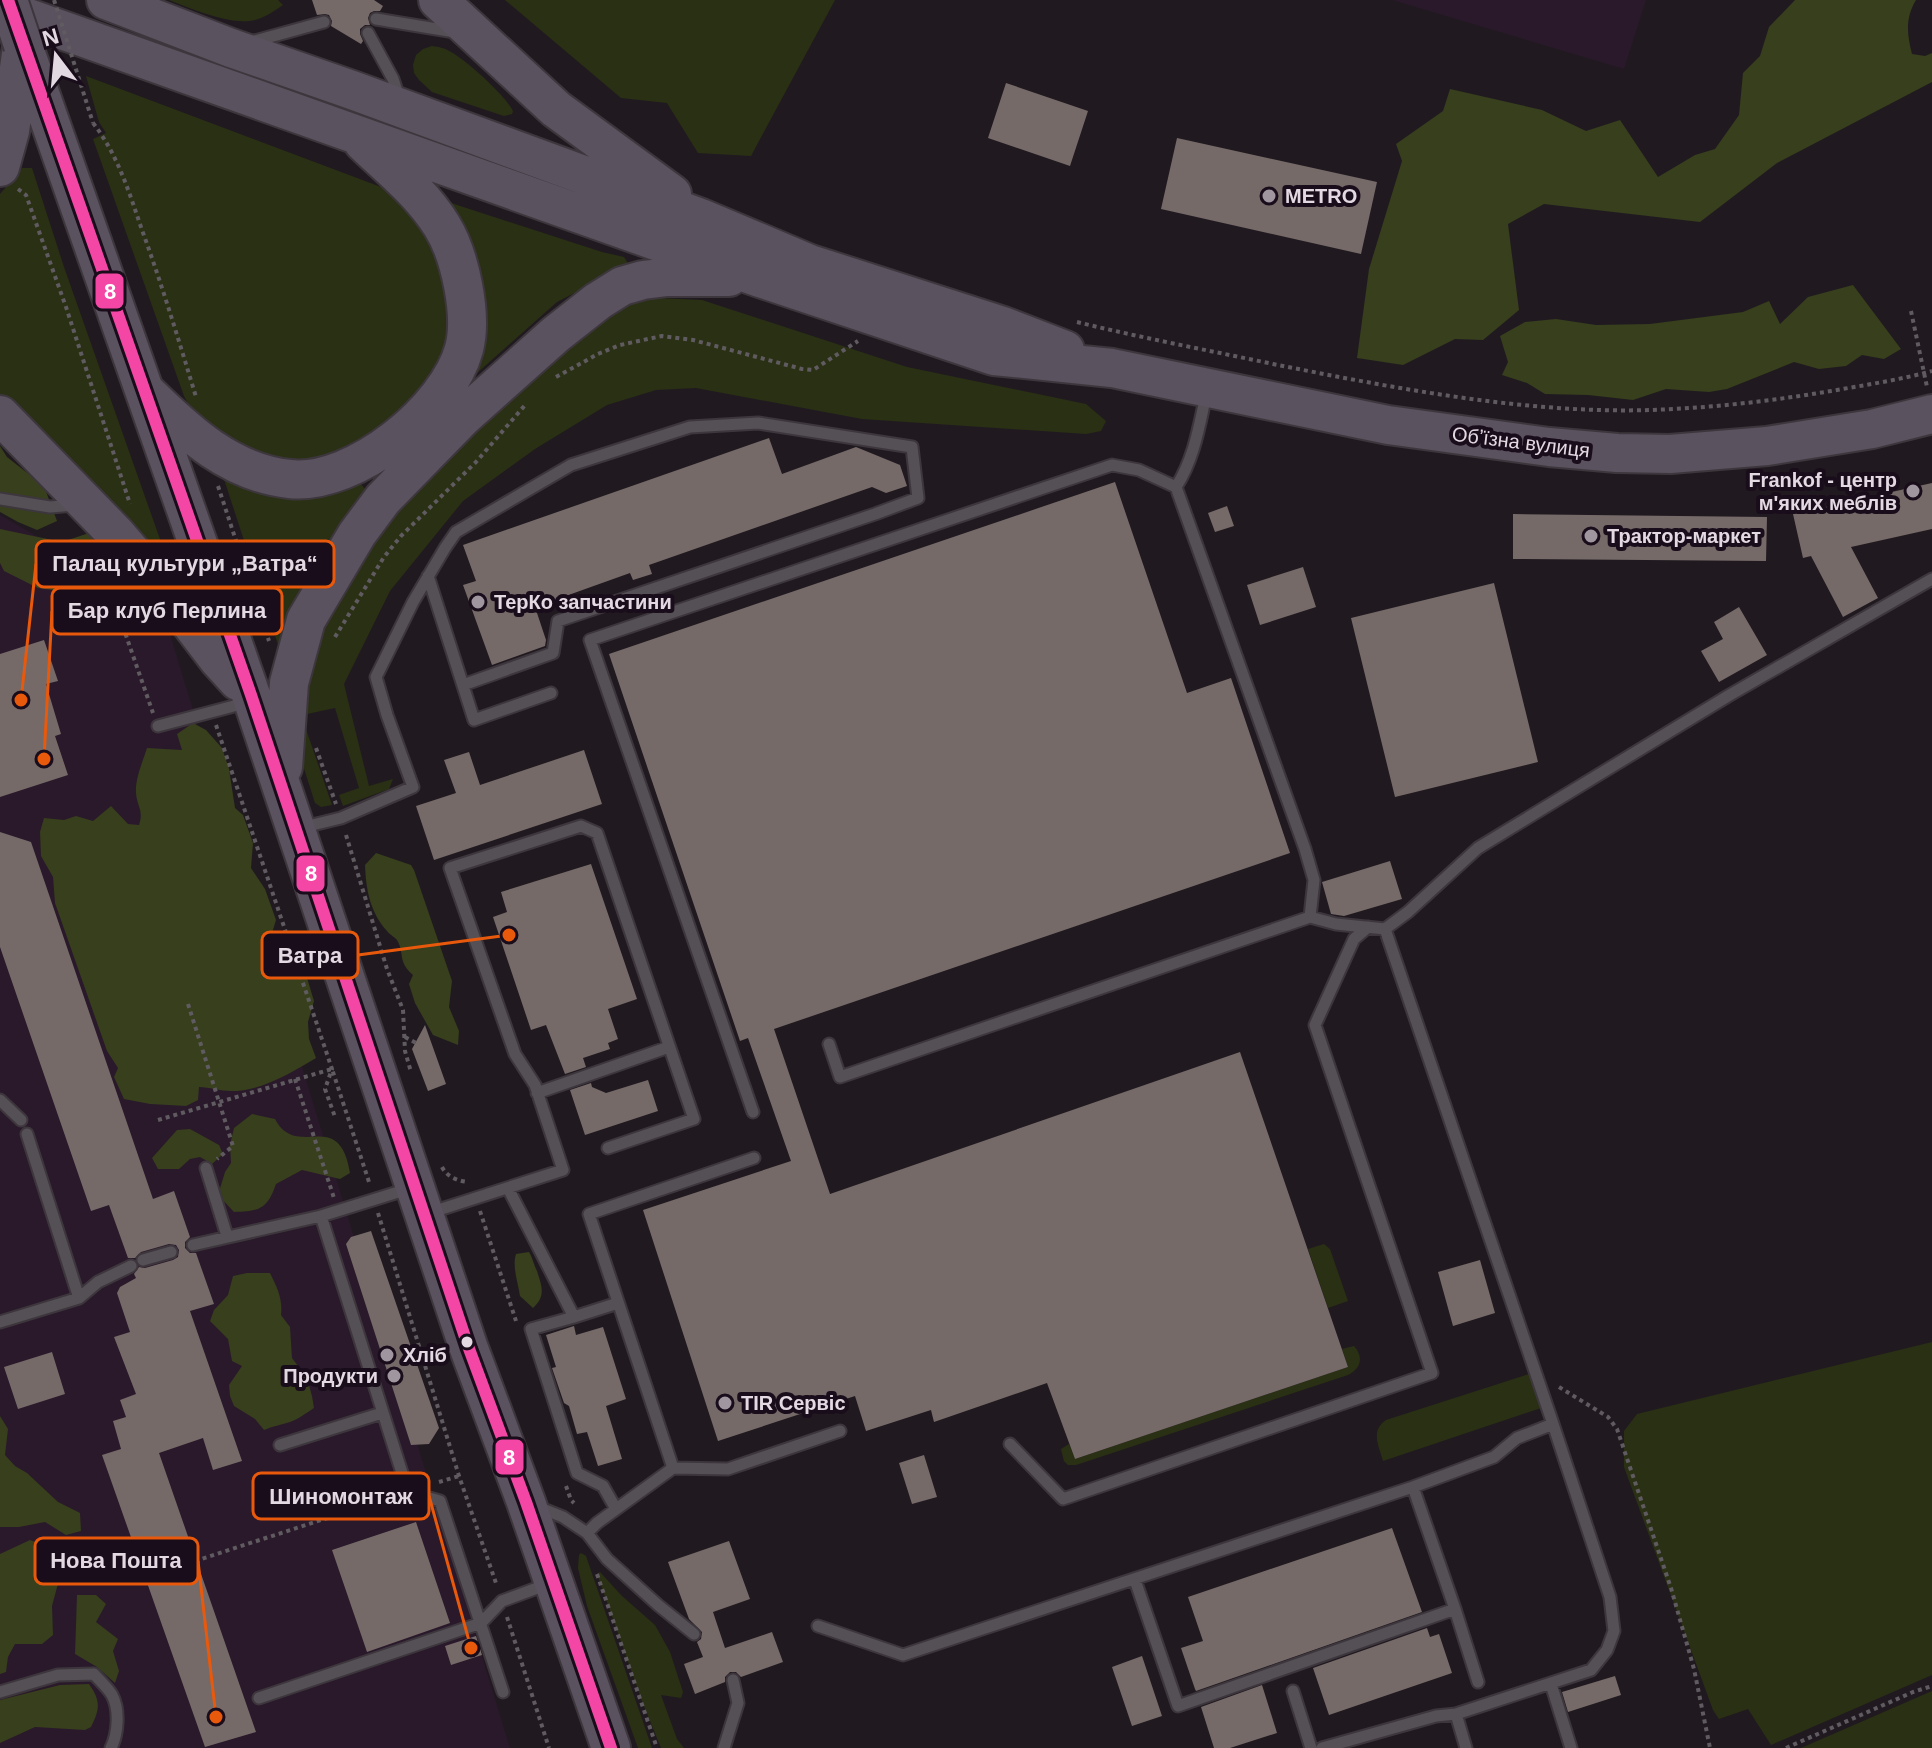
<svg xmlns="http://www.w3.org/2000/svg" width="1932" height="1748" viewBox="0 0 1932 1748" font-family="Arial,sans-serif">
<rect width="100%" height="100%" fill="#201a20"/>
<path fill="#2a192a" d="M1392,0h254l-22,69z
M0,515l162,93 348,1140h-510z"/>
<path fill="#2a3014" d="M169,0h109l5,5c-9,6 -17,12 -28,15 -23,6 -64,-11 -86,-20z
M505,0h330l-84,156 -53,-3 -31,-50 -46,-5z
M432,46c7,1 13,2 19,6 15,8 55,44 62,59l-1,3 -8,2 -72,-24 -13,-12 -5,-7 -1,-8 3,-10 7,-6z
M86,76l295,111 29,18 20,27 24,69 -6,55 -33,47 -83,57 -65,2 -67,-36 -16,-30 -91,-257 13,-6 -7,-11z
M22,168h10l32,99 97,275 -11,3 -150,-147v-204z
M448,202l154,50 22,5 5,8 -72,37 -81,72 6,-32z
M658,298l44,2 205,67 179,37 20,17 -5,10 -15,3 -224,-15 -166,-31 -40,2 -49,15 -72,44 -72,52 -73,90 -46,93 25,102 24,-7 -4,10 -46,17 -4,-11 20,-7 -24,-80 -28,6 -7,-17 17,-53 28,-65 38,-50 59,-68 96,-90 85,-66z
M222,473l115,17 23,-7 9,11 -87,163z
M298,718l9,14 25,73 -11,2 -6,-4 -15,-47z
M1324,1244l6,5 18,52 -20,7 -20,-59z
M1932,1342v333l-161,70 -23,-36 -29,10 -6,-9 -89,-243v-36l13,-17z
M1354,1346c10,11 7,23 -6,29l-272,90h-8l-4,-4 -3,-12 8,-5 6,15 273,-92 -6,-18z
M1529,1374l12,34 -158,53c-4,-15 -13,-30 3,-41z
M581,1553l5,3 66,192h-14l-51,-142 -9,-38 1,-13z
M600,1572l22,24 33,29 15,27 13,40 -2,6 -20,-3 16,44 7,9h-23l-19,-47 -45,-127z
M1932,1691v57h-131z"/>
<path fill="#373f1d" d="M1795,0h121c-11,18 -9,35 -4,54l13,2 7,-3v29l-155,81 -77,59 -156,-18 -36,20 11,86 -36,30 -28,-1 -52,26 -46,-7 12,-89 33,-108 -6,-17 47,-33 7,-22 92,21 44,21 34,-11 38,57 37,-22 20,-6 24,-34 4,-42 17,-17 9,-29z
M1853,285l48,64 -17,10 -22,-4 -16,11 -27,3 -25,-7 -67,27 -18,3 -43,-3 -33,11 -45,-5 -43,-1 -18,-11 -25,-8 6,-13 -8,-26 25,-14 31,-3 40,6 54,-1 93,-12 26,-11 11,23 28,-27z
M0,446l7,11 37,29 13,35 -20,9 -19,-8 -18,-10z
M0,529l62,13 30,-10 4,9 1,20 -15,27 -8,5 -36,-5 -34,-17 -4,-8z
M193,723l13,7 16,18 7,21 6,39 8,7 10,28 -2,25 14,21 11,31 -4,13 9,12 10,22 16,11 7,23 -6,21 1,17 7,19c-25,15 -54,33 -85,33 -11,0 -22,-4 -32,-4l-1,13 -12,6 -36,-2 -26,-5 -10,-22 4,-9 -11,-17 -52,-148 -2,-26 -12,-21 -1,-24 4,-14 20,2 12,-4 17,5 18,-15 17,18 11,1c5,-15 -2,-18 -3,-32 -1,-15 7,-32 11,-45l35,2 -5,-16z
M376,853l35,12 3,5 38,111 -3,26 10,24 -1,14 -25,-10 -18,-32 -6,-19 4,-9c-16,-14 -8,-22 -16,-35 -2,-3 -7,-5 -10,-9 -17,-19 -21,-41 -22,-66z
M252,1114l23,5c22,42 64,-13 75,54l-10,6 -38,-9 -26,14c-9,26 -17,27 -42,28l-16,-17 7,-23 6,-9 -1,-18 4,-17z
M190,1129l29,16 4,9 -11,10 -12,-7 -10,2 -11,10h-21l-6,-11 25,-28z
M529,1252c4,7 5,13 8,19 5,16 9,25 -4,37l-13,-12c-2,-13 -8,-30 -4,-42z
M247,1273h23c7,14 13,26 11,42l9,12 2,31 15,20 5,18 2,12c-8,5 -15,11 -24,14 -9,3 -17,4 -26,8l-9,-11 -21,-13 -4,-10 -1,-11 13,-19 -10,-5 -4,-22 -18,-18 4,-11 14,-15 5,-19z
M0,1416l8,13 -3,26 10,11 12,7 31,29 22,11 1,18 -15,4 -21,-13 -26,5h-19z
M30,1540l33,12 -7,18 4,6 -8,30 1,29 -11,9h-27l-7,13 -2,15 -6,2v-120z
M77,1595h19l10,9 -10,18 22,17 -5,12 6,20 -4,12 -18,-16 -22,-13z
M89,1684c12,17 11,25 2,43l-6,3 -50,-3 -35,16v-43l60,-15z"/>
<path fill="#756a68" d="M312,0h62l9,6 -3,5h-6l-4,2 -2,5 2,7h-5l-5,4v5l3,7 -2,3 -30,-18 1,-5 -3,-6 -4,-1 -8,1z
M1006,83l82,28 -18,55 -82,-28z
M1177,138l200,44 -16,72 -200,-45z
M769,438l13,36 74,-27 44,18 7,21 -21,7 -14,-6 -223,78 3,9 -19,6 -3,-7 -95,34 11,33 -1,6 -53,19 -29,-80 13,-4 -13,-36z
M1115,482l72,211 44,-15 59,175 -516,176 56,165 410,-142 108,315 -273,92 -28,-76 -113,39 -3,-12 -65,21 -11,-35 -137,45 -75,-231 148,-49 -43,-123 -8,3 -131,-387z
M1932,483v46l-81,18 27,51 -35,19 -32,-61 -8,2 -10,-44z
M1227,506l7,20 -19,6 -7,-19z
M1513,514l254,3 -1,44 -253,-2z
M1303,567l13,40 -56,18 -13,-40z
M1494,583l44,179 -143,35 -44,-179z
M1739,607l28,48 -48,27 -18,-31 22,-12 -9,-17z
M44,640l14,41 -12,3 15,50 -6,2 13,39 -68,22v-143z
M584,750l18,54 -168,56 -18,-54 40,-13 -12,-33 25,-8 11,33z
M0,832l31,10 122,357 21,-8 16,46 -5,5v6l5,5h6l18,51 -24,7 52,150 -29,9 -10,-32 -44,15 97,279 -51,15 -103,-292 19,-6 -8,-28 13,-4 -6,-17 16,-6 -22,-57 16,-5 -13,-39 3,-6 16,-9 -2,-4 5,-7 6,1 28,-8 5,-3 1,-7 -3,-5 -7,-1 -28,8 -6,6h-7l-19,-53 -18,6 -91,-264z
M1390,861l12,38 -58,17 -13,-2 -9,-32z
M591,864l46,135 -29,10 10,30 -10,4 2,6 -27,9 3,9 -21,7 -19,-49 -15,5 -38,-113 14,-5 -6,-20z
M425,1025l21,59 -18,7 -16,-42z
M648,1080l10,31 -73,24 -15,-45 21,-7 1,4 14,6z
M371,1231l68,197 -10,16 -18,1 -65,-201 5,-7z
M1480,1260l15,53 -42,13 -15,-54z
M574,1326l2,9 27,-8 23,72 -20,7 16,53 -24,7 -11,-34 -10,2 -8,-28 -5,-3 -12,-35 4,-1 -10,-32z
M52,1352l13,42 -47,15 -14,-42z
M924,1455l13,42 -25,7 -13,-41z
M416,1522l34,101 -83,29 -35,-102z
M1392,1528l30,84 -226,79 -1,-2 -14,-41 22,-7 -15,-44z
M729,1541l21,58 -37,13 12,36 47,-16 11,30 -42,15 -5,-5h-6l-5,5v5l-30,12 -11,-30 19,-7 -6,-15 4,-3 1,-7 -13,-13 -21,-57z
M1427,1628l3,9 9,-3 13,39 -123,42 -16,-47z
M476,1636l6,19 -31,10 -6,-19z
M1142,1656l20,60 -30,10 -20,-59z
M1615,1676l6,19 -53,17 -6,-20z
M1262,1685l15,48 -47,15h-16l-13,-41z"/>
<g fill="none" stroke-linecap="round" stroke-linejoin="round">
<g stroke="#3d373d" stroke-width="15">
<path id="lane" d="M376,19l79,13
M368,33l25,46 6,18
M251,42l73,-20
M1206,395c-7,32 -12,64 -30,92l129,362 9,31 -4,37
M0,499l50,8 25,-2
M428,576l46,144 77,-27
M158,726l91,-24
M300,828l41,-10 72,-31 -26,-72 -11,-38 37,-75 32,-54 11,-16 115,-67 119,-38 68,-4 154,24 6,51 -43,16 -317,107 -5,32 -90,32
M1385,929l168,495 57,173 4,34 -7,19 -16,20 -135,44 10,34
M829,1044l11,33 470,-160 26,7 49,5 23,-17 70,-64 250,-152 204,-117
M537,1093l132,-46
M0,1100l21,20
M753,1112l-163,-472 522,-175 27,5 37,17
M206,1168l21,68
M508,1188l66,129 44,-14
M429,1213l134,-43 -28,-85 -20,-31 -65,-186 131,-42 16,7 97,286 -86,29
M321,1216l87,276 32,9 63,191
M193,1245l128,-29 87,-27
M143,1260l28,-8
M79,1298l19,-16 33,-16
M574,1317l-43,12 46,144 26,13 13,23
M0,1322l79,-24 -52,-164
M1010,1444l53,55 369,-126 -117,-348 39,-86 14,-12
M280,1445l102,-32
M673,1468l-84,-254 165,-56
M1413,1487l42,122
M538,1507l25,10 24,16 20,26 51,46 36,29
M587,1533l10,-10 76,-55 55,1 112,-38
M1135,1580l43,126 277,-97 23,73
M818,1626l85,29 510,-168 81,-30 23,-19 36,-14
M1551,1684l20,64
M1293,1691l18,57
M0,1692l58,-17 36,-1c6,7 14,14 18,21 8,15 6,39 -1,53
M259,1698l222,-75 21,-22 46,-17
M724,1748l14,-45 -5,-23
M1322,1748l114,-32 20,-2"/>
</g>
<g stroke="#3d373d" stroke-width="42">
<path id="highway" d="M106,0l125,48 121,42 349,128 109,46 193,62 62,24
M438,0l118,109 116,85
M0,8l760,270 234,78 118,12 276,57 161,22 68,6 53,1 97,-8 105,-17 60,-15
M23,45l228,650 217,651 58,156 85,246
M0,167l10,-36 12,-84
M148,394c41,40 83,79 142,85 65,7 158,-70 174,-130 9,-34 -4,-94 -22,-123 -20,-33 -52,-58 -79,-84
M0,415l115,118 61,71 42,55 20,22
M283,767l6,-84 17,-63 51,-86 26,-35 80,-82 93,-83 42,-33 24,-15 21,-6 24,-3h62"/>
</g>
<path stroke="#605b60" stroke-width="4" stroke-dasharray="4 4" stroke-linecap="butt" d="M93,123c25,32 36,69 49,107 20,55 37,111 54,167
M18,189l8,6 40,112 64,197
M1911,311l16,76
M1077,322c65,16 130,28 196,42 121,24 254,50 378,46 60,-2 120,-9 180,-19 34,-6 68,-11 101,-20
M556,377l42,-23 22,-9 42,-9 31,4 109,29 11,1 45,-29
M218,486l51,155
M111,574l-4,7 46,132
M335,637l49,-80 17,-21 75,-74 50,-58
M216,725l116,344 -7,20 10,28
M316,748l20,56
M346,835l41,134 16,41 2,41 6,21
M188,1004l45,142 -16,13
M405,1037l11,6
M295,1079l39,119
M158,1120l174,-51 38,116
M442,1167c5,10 16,14 26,15
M480,1211l36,110
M378,1213l81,263 38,110
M1559,1387l49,30 9,12 54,159 23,81 16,79
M439,1482l20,-6
M566,1486l5,14 3,3
M195,1561l197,-64
M597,1574l60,174
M507,1617l42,131
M1786,1748l127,-56 19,-6"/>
<use href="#lane" stroke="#555055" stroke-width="11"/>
<use href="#highway" stroke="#5a525f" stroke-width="38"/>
<g stroke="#3d373d" stroke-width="42" stroke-linecap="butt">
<path id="highway-bridge" d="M8,0l15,45"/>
</g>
<path stroke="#605b60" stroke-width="4" stroke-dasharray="4 4" stroke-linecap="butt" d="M54,0l39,123"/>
<use href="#highway-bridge" stroke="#5a525f" stroke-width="38"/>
<g stroke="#1a0d1b" stroke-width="18">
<path id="bus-1" d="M8,0l243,695 217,651 58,156 85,246"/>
</g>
<use href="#bus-1" stroke="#f346a5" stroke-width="12"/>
</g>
<g fill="#9f969f" stroke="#1a0d1b" stroke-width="3">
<circle cx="1269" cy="196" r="8"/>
<circle cx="1913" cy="491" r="8"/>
<circle cx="1591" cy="536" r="8"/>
<circle cx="478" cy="602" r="8"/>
<circle cx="387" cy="1355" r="8"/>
<circle cx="394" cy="1376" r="8"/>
<circle cx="725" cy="1403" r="8"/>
</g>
<circle fill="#e3d9e3" stroke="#1a0d1b" stroke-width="3" cx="467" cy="1342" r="7"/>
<g text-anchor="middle" stroke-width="8" stroke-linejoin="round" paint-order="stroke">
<g font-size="20" font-weight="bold" fill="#e3d9e3" stroke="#1a0d1b" text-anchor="start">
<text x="1285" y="203">METRO</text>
<text x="1897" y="487" text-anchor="end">Frankof - центр<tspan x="1897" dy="23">м'яких меблів</tspan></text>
<text x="1607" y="543">Трактор-маркет</text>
<text x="494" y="609">ТерКо запчастини</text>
<text x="403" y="1362">Хліб</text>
<text x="378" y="1383" text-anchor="end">Продукти</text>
<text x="741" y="1410">TIR Сервіс</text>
</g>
<g font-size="20" fill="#e3d9e3" stroke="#1a0d1b">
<text transform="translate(1521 442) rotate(7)" y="7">Обʼїзна вулиця</text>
</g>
</g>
<path fill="none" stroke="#e8590c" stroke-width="3" d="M21 700L36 564M44 759L52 611M509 935L358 955M471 1648L429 1496M216 1717L198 1561"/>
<g fill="#e8590c" stroke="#1a0d1b" stroke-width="3">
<circle cx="21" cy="700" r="8"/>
<circle cx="44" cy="759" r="8"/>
<circle cx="509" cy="935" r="8"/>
<circle cx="471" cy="1648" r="8"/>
<circle cx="216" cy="1717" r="8"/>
</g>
<g fill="#1a0d1b" stroke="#e8590c" stroke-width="3">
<rect x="36" y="541" width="298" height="46" rx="8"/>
<rect x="52" y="588" width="230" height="46" rx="8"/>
<rect x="262" y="932" width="96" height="46" rx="8"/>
<rect x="253" y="1473" width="176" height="46" rx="8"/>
<rect x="35" y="1538" width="163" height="46" rx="8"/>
</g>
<g font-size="22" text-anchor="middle" font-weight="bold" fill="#e3d9e3">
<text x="185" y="571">Палац культури „Ватра“</text>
<text x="167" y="618">Бар клуб Перлина</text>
<text x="310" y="963">Ватра</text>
<text x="341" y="1504">Шиномонтаж</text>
<text x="116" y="1568">Нова Пошта</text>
</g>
<g stroke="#1a0d1b" stroke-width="3">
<rect x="94" y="272" width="31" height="38" rx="8" fill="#f346a5"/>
<rect x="295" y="854" width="31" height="39" rx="8" fill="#f346a5"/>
<rect x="494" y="1438" width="31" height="38" rx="8" fill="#f346a5"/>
</g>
<g font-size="22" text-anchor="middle" font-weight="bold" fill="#fff">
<text x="110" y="299">8</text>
<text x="311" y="881">8</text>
<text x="509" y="1465">8</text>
</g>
<g transform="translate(56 56) rotate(344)" stroke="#1a0d1b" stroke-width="6" paint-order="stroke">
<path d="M0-6L14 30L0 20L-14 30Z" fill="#e3d9e3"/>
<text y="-12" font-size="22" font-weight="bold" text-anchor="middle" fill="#e3d9e3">N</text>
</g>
</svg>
